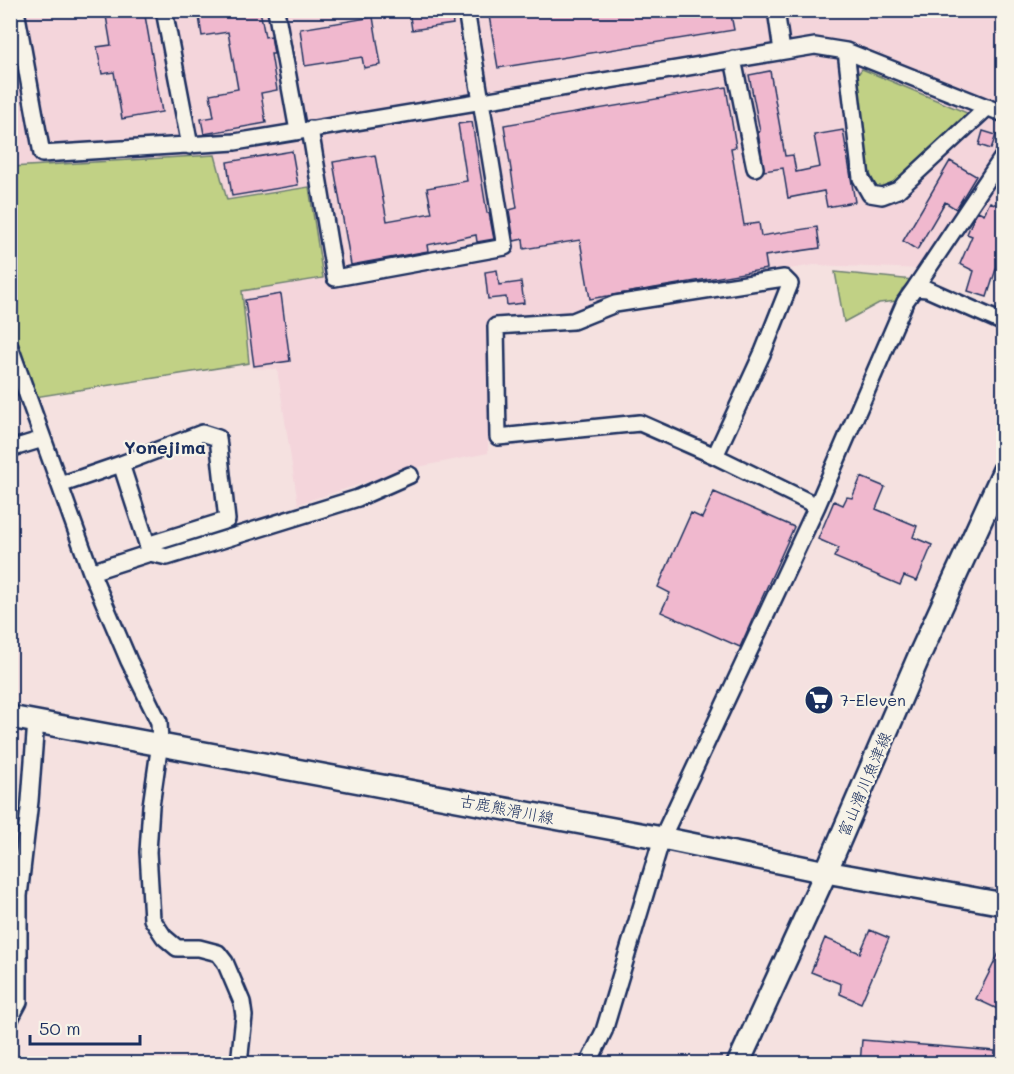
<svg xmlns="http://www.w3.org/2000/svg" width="1014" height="1074" viewBox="0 0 1014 1074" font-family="Mali,'Klee One',sans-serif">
<rect width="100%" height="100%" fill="#f5e1e0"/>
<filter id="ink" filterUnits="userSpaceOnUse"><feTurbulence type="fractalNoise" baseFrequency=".0167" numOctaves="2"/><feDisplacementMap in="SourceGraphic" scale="12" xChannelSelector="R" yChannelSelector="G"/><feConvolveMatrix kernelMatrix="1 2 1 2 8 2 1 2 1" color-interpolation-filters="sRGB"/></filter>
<g filter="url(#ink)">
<path fill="#f4d5db" d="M11,11h992v239l-52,-21 -26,40 -111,-4 -210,34 -31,13 -83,9 -2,132 -80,16 -110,35 -21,-135 -26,-1 -24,-168 -12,-45 -204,12z"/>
<path fill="#c1d185" stroke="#6e8072" stroke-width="1.5" d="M862,69l105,44 -77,74 -9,2 -8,-6 -4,-13 -14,-92z
M215,155l12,45 82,-13 14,91 -81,13 7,72 -214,34 -24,-67v-163z
M835,272l79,8 -12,9 -5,12 -18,2 -35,19z"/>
<path fill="#f0b8ce" stroke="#1b2f5e" stroke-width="1.5" d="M105,10h39l18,102 -40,7 -8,-47 -12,2 -5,-27 14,-2z
M198,10h62l5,27 6,-1 3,18h-3l6,36 -16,3 5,30 -62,11 -3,-15 13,-2 -4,-23 28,-5 -10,-57 -26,4z
M409,10h42l2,14 -41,6z
M488,10h242l4,20 -236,38z
M373,17l8,48 -17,3 -2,-11 -57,9 -5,-37z
M770,71l15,85 8,-1 3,17 24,-5 -6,-32 29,-5 12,72 -28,5 -3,-16 -36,7 -5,-30 -19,3 -6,-39 2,-1 -11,-56z
M726,87l10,60 -5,1 13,77 15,-2 2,13 56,-9 3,21 -55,8 2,13 -177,30 -10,-59 -56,9 -1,-10 -9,2 -5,-31 8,-2 -13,-83z
M472,122l15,91h2l5,26 -17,3 -1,-7 -49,10 1,6 -77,14 -18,-103 42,-7 12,66 45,-8 -5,-25 40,-7 -9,-57z
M983,131l13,4 -5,14 -12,-4z
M292,151l6,34 -66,11 -5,-34z
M950,161l26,15 -20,33 -11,-7 -28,48 -14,-9z
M990,202l14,6v36l-17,53 -19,-6 6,-20 -14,-7 12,-28 -5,-2 8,-19 3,-4 6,3z
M497,270l2,15 22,-3 3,21 -17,2 -1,-8 -18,2 -3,-27z
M281,294l9,67 -36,5 -9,-66z
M861,477l24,10 -9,22 41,17 -4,11 19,8 -15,36 -13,-5 -4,9 -66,-28 5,-9 -21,-9 16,-38 9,4 4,-8 5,1z
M714,492l80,35 -54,120 -79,-35 9,-19 -12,-6 33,-74 11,5z
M870,930l19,8 -28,65 -21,-9 1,-10 -30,-12 14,-34 35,15z
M1004,943v69l-28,-13z
M862,1040l133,11 -1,13h-134z"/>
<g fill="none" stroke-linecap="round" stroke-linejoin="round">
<g stroke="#1b2f5e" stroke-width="20">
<path id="minor" d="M16,10l26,144 193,-12 580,-96 31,5 158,63
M164,10l26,136
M276,10l22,121
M776,10l6,41
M846,51l15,127 9,16 12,2 16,-6 90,-83
M733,59l22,109
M310,129l25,149 170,-31 -39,-237
M915,288l89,-133
M10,347l81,225 38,89 30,61 1,21 -9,63 -3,46 4,67 12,18 13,11h22l19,5 7,9 17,40 2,14 -5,48
M10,449l33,-10
M715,456l48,-104 27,-68 -6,-6 -169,26 -42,17 -77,5 2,111 142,-14 75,33 102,50
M121,464l81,-31 16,5 9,82 -80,25
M60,485l61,-21 29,89 -59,19
M150,553l17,4 191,-59 52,-23
M10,1019l9,-17v-106l11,-95 6,-80
M588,1064l16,-33 58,-193 155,-332 88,-204 10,-14 12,1 77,34"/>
</g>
<g stroke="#1b2f5e" stroke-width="26">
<path id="secondary" d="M10,717l652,121 164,34 178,32
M738,1064l88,-192 94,-218 84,-184"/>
</g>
<use href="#minor" stroke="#f7f3e8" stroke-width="15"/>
<use href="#secondary" stroke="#f7f3e8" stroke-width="21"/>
</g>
</g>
<defs>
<g id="supermarket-disc" transform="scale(1.5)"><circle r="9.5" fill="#1b2f5e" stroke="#f7f3e8"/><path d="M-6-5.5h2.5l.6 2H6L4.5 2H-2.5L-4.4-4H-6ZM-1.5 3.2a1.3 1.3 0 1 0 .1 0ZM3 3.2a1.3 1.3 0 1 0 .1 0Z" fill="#fff"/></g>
</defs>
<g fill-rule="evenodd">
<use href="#supermarket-disc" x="819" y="700"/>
</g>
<g text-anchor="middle" stroke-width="4.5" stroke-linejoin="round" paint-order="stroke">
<g font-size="16" fill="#1b2f5e" stroke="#f7f3e8" text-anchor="start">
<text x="840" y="706">7-Eleven</text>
</g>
<g font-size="16" fill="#1b2f5e" stroke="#f7f3e8">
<text transform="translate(864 784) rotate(-67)" y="6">富山滑川魚津線</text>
<text transform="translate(507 809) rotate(11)" y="6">古鹿熊滑川線</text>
</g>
<g font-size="18" font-weight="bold" fill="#1b2f5e" stroke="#f7f3e8">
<text x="165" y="454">Yonejima</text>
</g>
</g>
<rect width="1014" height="1074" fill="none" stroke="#f7f3e8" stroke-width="36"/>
<rect x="18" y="18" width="978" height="1038" fill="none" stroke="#1b2f5e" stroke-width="2" filter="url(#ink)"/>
<path d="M30 1035v9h110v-9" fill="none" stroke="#1b2f5e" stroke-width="3"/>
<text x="39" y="1035" font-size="18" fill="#1b2f5e" stroke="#f7f3e8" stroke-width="4.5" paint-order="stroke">50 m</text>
</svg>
